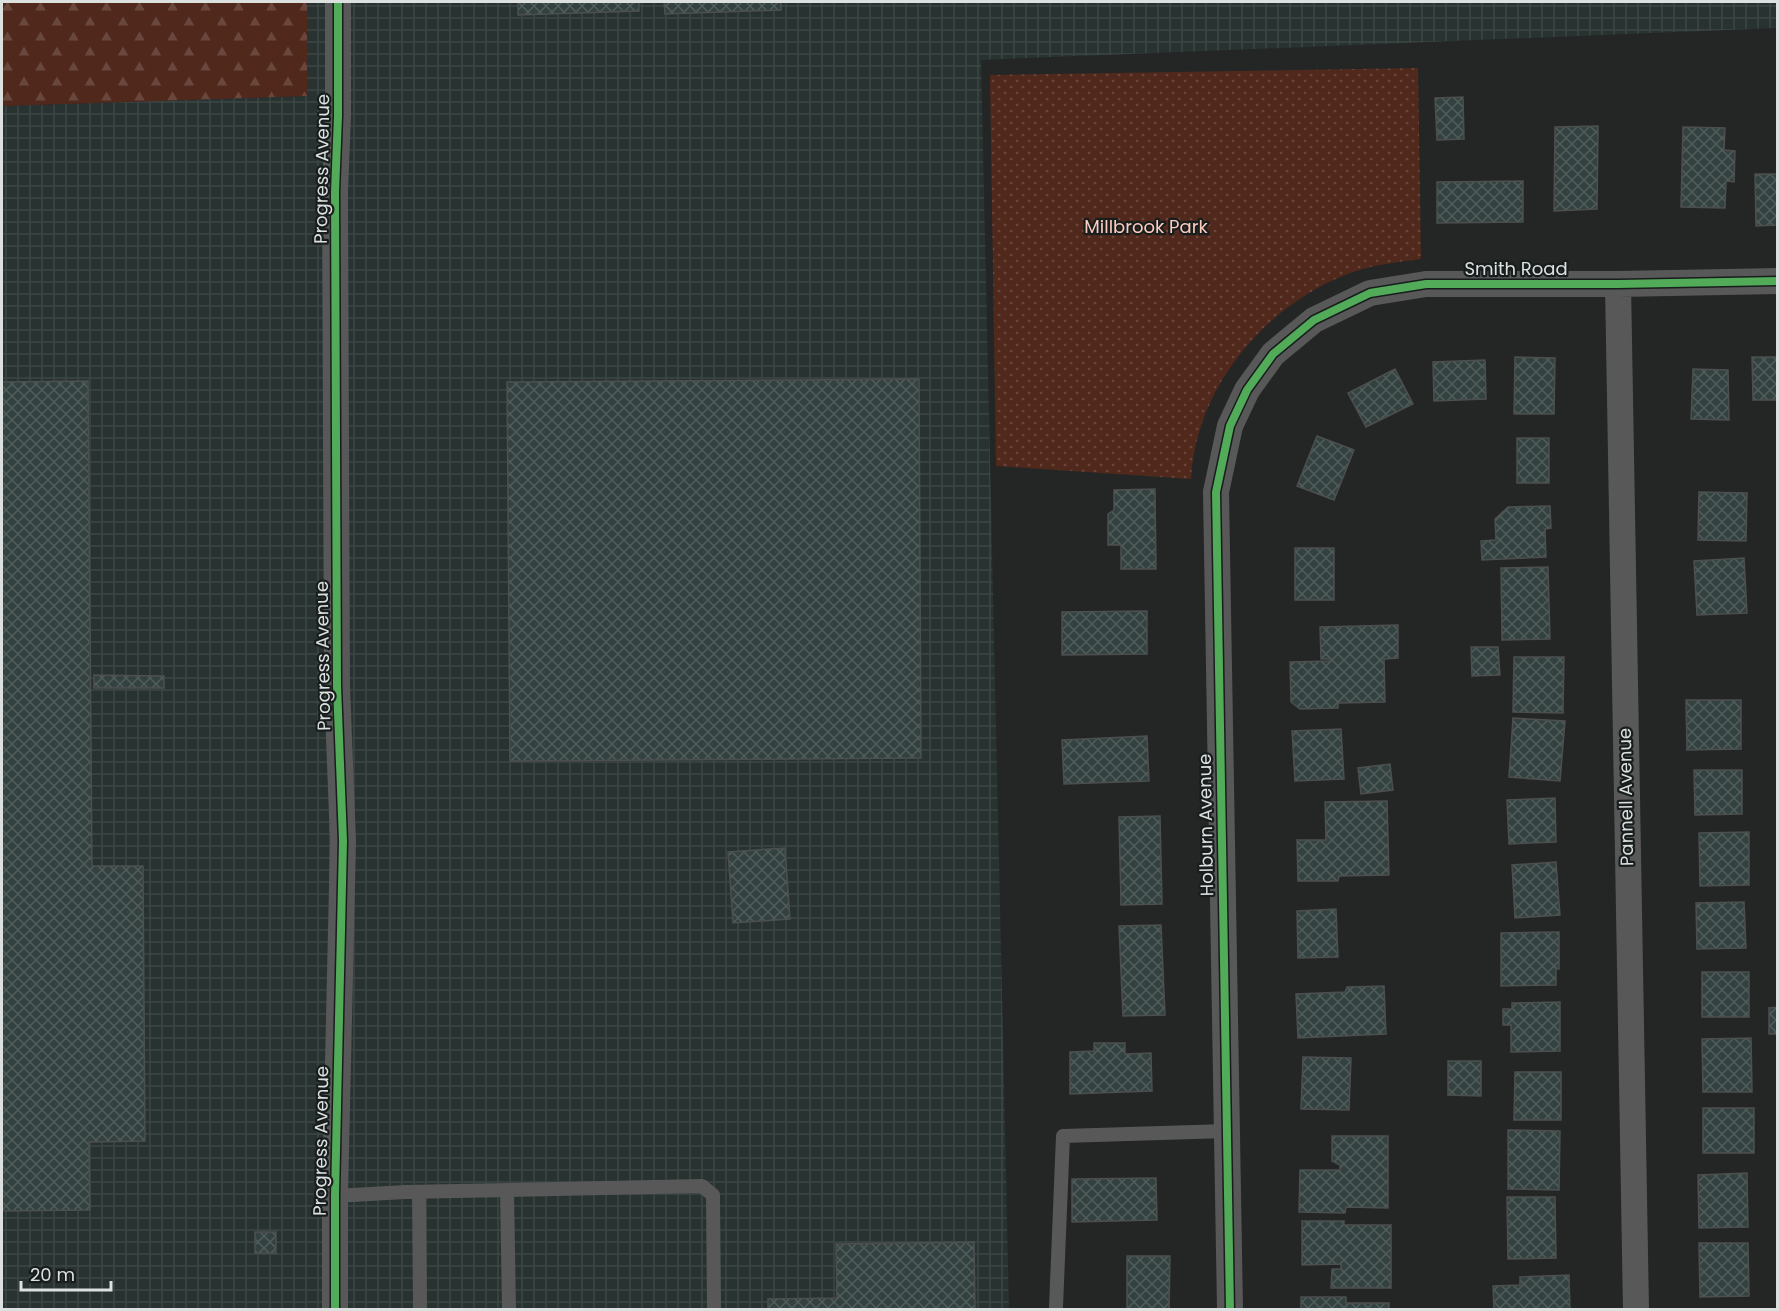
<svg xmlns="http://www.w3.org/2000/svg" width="1779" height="1311" viewBox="0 0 1779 1311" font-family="Poppins,sans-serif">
<defs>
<pattern id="industrial-grid" width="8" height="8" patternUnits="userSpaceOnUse" patternTransform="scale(1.5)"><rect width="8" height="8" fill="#273231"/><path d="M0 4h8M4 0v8" fill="none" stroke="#3c4645"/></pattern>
<pattern id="green-dots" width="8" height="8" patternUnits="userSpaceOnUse" patternTransform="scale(1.5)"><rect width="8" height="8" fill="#51281c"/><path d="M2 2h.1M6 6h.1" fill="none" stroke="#69473d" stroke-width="1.8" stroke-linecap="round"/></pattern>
<pattern id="forest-firs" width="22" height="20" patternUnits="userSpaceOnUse" patternTransform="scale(1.5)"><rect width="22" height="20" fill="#51281c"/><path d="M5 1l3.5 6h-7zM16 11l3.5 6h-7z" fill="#69473d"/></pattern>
<pattern id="building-cross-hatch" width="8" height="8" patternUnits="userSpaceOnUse" patternTransform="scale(1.5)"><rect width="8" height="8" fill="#334240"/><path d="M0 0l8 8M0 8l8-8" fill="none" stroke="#505d5b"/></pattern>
</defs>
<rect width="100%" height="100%" fill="#232625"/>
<path fill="url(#industrial-grid)" d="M307,2h1470v26l-796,32 28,1249h-1007v-1203l305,-10z"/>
<path fill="url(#green-dots)" d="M1418,68l3,191c-24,3 -48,6 -71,14 -85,32 -154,114 -159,206l-195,-13 -6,-391z"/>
<path fill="url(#forest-firs)" d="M2,2h305v94l-305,10z"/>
<path fill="url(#building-cross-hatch)" stroke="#4d4f4f" stroke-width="1.5" d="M518,2h121v9l-121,4z
M664,2h117v8l-116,4z
M1463,97l1,42 -27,1 -2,-42z
M1598,126l-1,83 -43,2 1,-84z
M1683,127l42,1 -1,22 11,1 -1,31 -8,-1 -1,27 -44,-1z
M1755,174h23v51l-22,1z
M1523,181v41l-86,1v-41z
M1515,357l40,1 -1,56h-40z
M1752,357h26v43h-25z
M1485,360l1,39 -52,2 -1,-39z
M1395,369l18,35 -47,23 -18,-34z
M1693,369l35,1 1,50 -38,-1z
M919,379l2,379 -411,3 -3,-379z
M88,381l4,485h51l2,275 -56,1 1,68 -88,1v-829z
M1317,436l37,14 -20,50 -37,-14z
M1517,438h32v45h-32z
M1155,489l1,80h-35v-24h-13v-31l6,-4v-20z
M1699,492l48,1 -1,48 -48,-1z
M1550,506l1,22 -6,1 1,28 -64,3 -1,-19 15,-1 -1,-21 13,-12z
M1295,548h39v52h-39z
M1744,558l3,55 -50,2 -3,-54z
M1548,567l2,72 -48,1 -1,-72z
M1147,611v43l-85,1v-43z
M1398,625v33l-14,1 1,43 -47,1v5l-38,1 -9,-7 -1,-40 40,-1v-2h-9l-1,-32z
M1471,647h27l2,28 -28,1z
M1514,657h50l-1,56 -50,-1z
M94,675l70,1v12h-70z
M1686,700h55v49l-54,1z
M1513,718l52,3 -5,60 -51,-4z
M1341,729l3,50 -49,2 -3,-50z
M1147,736l2,45 -85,3 -2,-44z
M1390,764l3,26 -32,4 -3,-26z
M1694,770h48v44l-47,1z
M1555,798l1,44 -47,2 -2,-44z
M1387,801l2,74 -50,1 -1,5h-40l-1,-41h29l-1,-38z
M1160,816l2,88 -41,1 -2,-88z
M1749,832v53l-49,1 -1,-53z
M785,848l5,71 -57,4 -5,-71z
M1556,862l4,53 -45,3 -3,-53z
M1744,902l2,46 -49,1 -1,-46z
M1336,909l2,48 -40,1 -1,-47z
M1161,925l4,90 -42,1 -4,-90z
M1559,932v37h-3v16l-55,1v-53z
M1702,972h47v45h-47z
M1384,986l2,48 -88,4 -2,-44 49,-2 2,-5z
M1560,1002v49l-49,1v-27h-8v-16h9v-6z
M1778,1007v27h-9v-26z
M1751,1038l1,54h-49l-1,-53z
M1094,1043h31v11l26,-1 1,38 -82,3v-42l24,-1z
M1303,1057l48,1 -2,52 -48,-1z
M1448,1061h33v35l-33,-1z
M1515,1072h46v48h-47z
M1703,1108h51v45h-51z
M1508,1130l52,1 -1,59 -51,-1z
M1332,1136h56v72l-42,-1 -1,6 -46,-1 1,-42h40v-5l-8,-4z
M1747,1173l1,54 -49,1 -1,-53z
M1156,1178l1,42 -85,2v-43z
M1507,1197h48l1,61 -48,1z
M1302,1221h42v4h47v63h-60l1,-19h9v-5l-39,1z
M255,1232h21v21h-21z
M974,1242l1,68h-207v-11l69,-1 -1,-54z
M1699,1243h49l1,53 -49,1z
M1127,1256h43l-1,54h-42z
M1569,1275l1,35h-76l-1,-24 27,-1v-8z
M1301,1297h45v6h43v7h-88z"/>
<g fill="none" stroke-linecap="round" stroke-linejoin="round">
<path stroke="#585858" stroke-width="14" d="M507,1190l2,120
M419,1192l1,118
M335,1196l70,-4 297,-6 11,9 1,115
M1056,1307l7,-171 164,-5"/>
<path stroke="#585858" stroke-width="26" d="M1618,284l18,1026
M335,1310v-114l8,-355 -6,-155 -2,-494 3,-76v-114
M1230,1310l-14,-818 14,-66 17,-36 26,-36 41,-34 56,-27 56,-9h192l160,-3"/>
<g stroke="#181d1d" stroke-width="11">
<path id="cycleway" d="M335,1310v-114l8,-355 -6,-155 -2,-494 3,-76v-114
M1230,1310l-14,-818 14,-66 17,-36 26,-36 41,-34 56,-27 56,-9h192l160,-3"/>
</g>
<use href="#cycleway" stroke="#51ab58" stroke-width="8"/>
</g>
<g text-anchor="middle" stroke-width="4.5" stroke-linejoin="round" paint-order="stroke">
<g font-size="18" fill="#dce0df" stroke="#181d1d">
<text transform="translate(322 169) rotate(-89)" y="6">Progress Avenue</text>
<text x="1516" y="275">Smith Road</text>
<text transform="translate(323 656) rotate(-91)" y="6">Progress Avenue</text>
<text transform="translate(1626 797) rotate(-91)" y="6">Pannell Avenue</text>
<text transform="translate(1206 825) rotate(-91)" y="6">Holburn Avenue</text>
<text transform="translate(321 1141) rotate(-89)" y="6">Progress Avenue</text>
</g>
<g font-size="18" fill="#fdccbe" stroke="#181d1d">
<text x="1146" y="233">Millbrook Park</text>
</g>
</g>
<rect width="1779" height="1311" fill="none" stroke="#dce0df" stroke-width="6"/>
<path d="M21 1281v9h90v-9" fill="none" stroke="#dce0df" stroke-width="3"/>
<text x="30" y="1281" font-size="18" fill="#dce0df" stroke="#181d1d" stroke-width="4.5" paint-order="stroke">20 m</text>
</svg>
